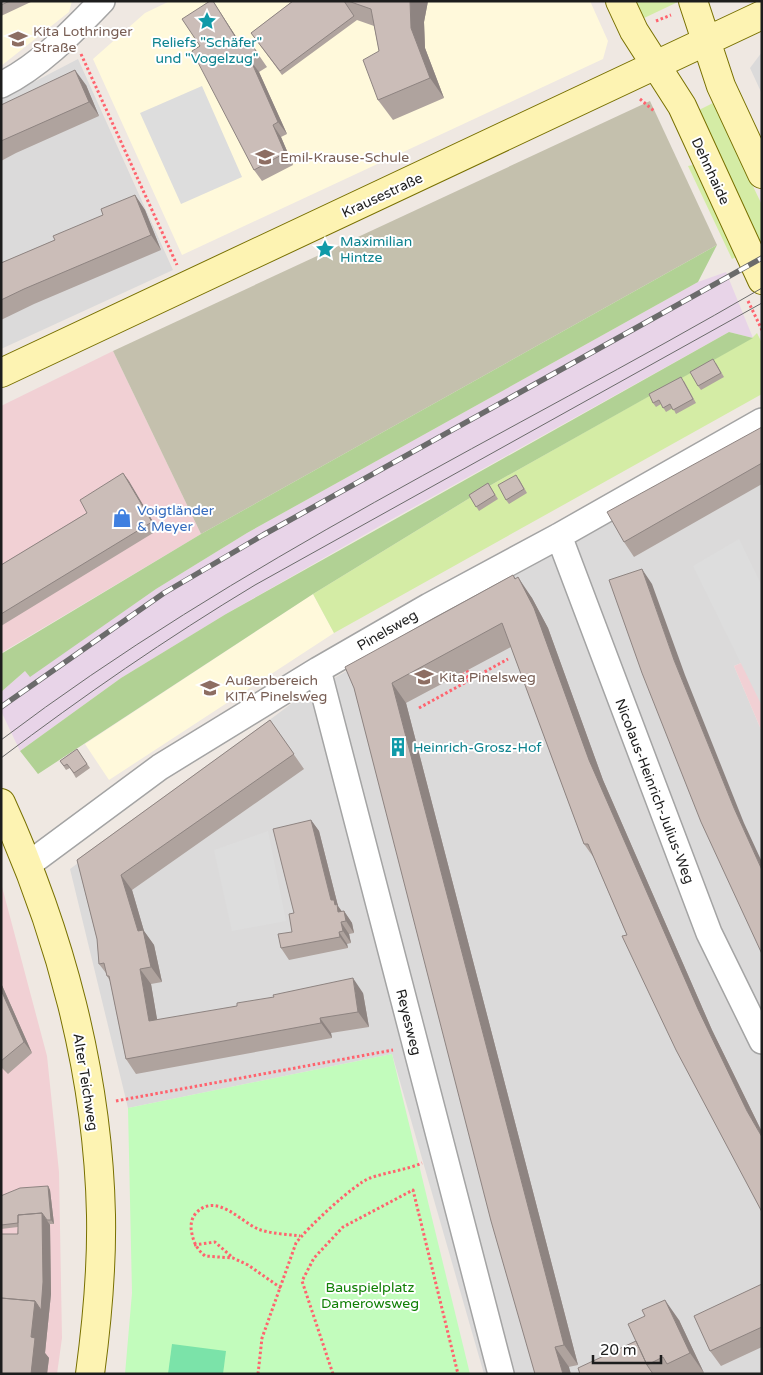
<svg xmlns="http://www.w3.org/2000/svg" width="763" height="1375" viewBox="0 0 763 1375" font-family="'Varela Round',sans-serif">
<rect width="100%" height="100%" fill="#efe8e2"/>
<path fill="#dbdada" d="M762,52v42l-12,-26z
M78,59l95,211 -172,79v-250z
M762,435v219l-28,12 28,66v642h-278l-92,-320 -264,54 -58,-239 229,-171z"/>
<path fill="#f1d0d4" d="M113,351l88,183 -200,119v-247z
M762,654v78l-28,-66z
M1,883l46,173 12,116 3,166 -5,36h-56z"/>
<path fill="#e8d4e8" d="M726,272l27,66 -24,-6 -351,195 -152,87 -105,64 -101,73 -19,-40v-19l24,-21 5,5 126,-87 91,-56 451,-251z"/>
<path fill="#fff9db" d="M1,1h71l-3,11 -68,54z
M170,1h420l18,40 -5,18 -421,196 -89,-196 52,-46z
M313,594l21,39 -225,147 -24,-36z"/>
<path fill="#c4c0ad" d="M650,101l67,144 -516,289 -88,-183z"/>
<path fill="#d4eca5" d="M634,1h46l-38,18z
M713,103l49,102v43l-65,-137z
M693,165l43,92 -4,2 -44,-93z
M757,333l5,10v51l-428,239 -21,-39 178,-109 261,-147z"/>
<path fill="#b1d194" d="M717,245l-19,37 -451,251 -91,56 -126,88 -5,-6 -24,21v-38l200,-120z
M729,332l24,6 -262,147 -178,109 -275,180 -18,-23 101,-73 105,-64z"/>
<path fill="#c2fcbc" d="M392,1054l78,320h-345l7,-81 -4,-185z"/>
<path fill="#7be3a9" d="M172,1344l54,7 -3,23h-55z"/>
<path fill="#ddd" d="M202,86l40,91 -61,27 -41,-91z
M739,539l23,47v120l-69,-140z
M268,831l18,90 -54,10 -18,-81z"/>
<g fill="none" stroke-linecap="round" stroke-linejoin="round">
<g stroke="#a4a4a4" stroke-width="28">
<path id="street" d="M1,85c39,-19 71,-53 101,-84
M559,536l150,397 53,108
M318,670l183,704
M29,864l131,-97 158,-97 111,-64 130,-70 203,-115"/>
</g>
<g stroke="#787000" stroke-width="30">
<path id="secondary" d="M620,1l14,30 48,75 80,174
M693,1l28,85 41,88
M1,373l761,-358
M1,803c59,129 97,270 100,412 1,53 -4,107 -11,159"/>
</g>
<path stroke="#ff636e" stroke-width="3" stroke-dasharray="2.5 2.5" stroke-linecap="butt" d="M656,21l15,-6
M81,54l96,211
M640,99l14,12
M748,301l14,29
M467,670l2,10
M462,673l7,8
M419,708l89,-49
M116,1101l277,-51
M194,1245l21,-3 18,16
M281,1288l-33,-23 -15,-7 -28,-2c-7,-6 -11,-12 -13,-22 -2,-8 -1,-16 5,-22 20,-19 43,9 61,17 13,5 29,5 42,7
M258,1374l4,-36 34,-95c11,-15 58,-59 74,-65 17,-6 36,-8 52,-15
M333,1374l-31,-93 12,-23 29,-31 70,-37 45,184"/>
<use href="#street" stroke="#fff" stroke-width="25"/>
<use href="#secondary" stroke="#fdf3b2" stroke-width="28"/>
<path stroke="#6b6b6b" stroke-width="1" d="M1,740c236,-179 506,-304 761,-452
M1,758c82,-62 166,-120 254,-173l507,-282"/>
<g stroke="#6b6b6b" stroke-width="5.5">
<path id="rail" d="M1,707l163,-114 99,-58 499,-277"/>
</g>
<use href="#rail" stroke="#fff" stroke-width="4" stroke-dasharray="11" stroke-linecap="butt"/>
</g>
<path fill="#afa39e" d="M1,1h32l-32,15z
M213,1l29,45 7,-5 18,26 -8,5 28,62 -6,3 12,28 -31,16 -8,-11 -54,-124z
M293,1h135l-4,21 1,26 19,50 -51,22 -15,-20 1,-49 -5,-25 -17,-6 -75,55 -31,-42z
M86,85l13,31 -83,37 -15,8v-56z
M135,195l10,15 16,40 -127,54 -33,16v-57l54,-23 48,-25z
M716,363l8,14 -23,13 -3,-4z
M684,381l12,22 -20,11 -3,-6 -7,4 -5,-8 -5,3 -3,-4z
M762,427v57l-128,73 -10,-15z
M123,473l35,57 -157,96v-61l86,-52z
M519,479l8,14 -18,11 -3,-4z
M488,483l10,16 -19,12 -10,-16z
M516,578l16,20 16,30 55,152 109,250 50,102 -135,-197 -33,-77 -10,-14 -73,-197 -105,56 172,662 -43,9 -181,-686z
M270,720l34,49 -172,121 12,41 10,14 8,37 -11,2 6,36 206,-27 6,34 -38,6 1,5 -196,36 -10,-15 -16,-78 -3,-5 -1,-3 -7,-9 -2,-25 -20,-79z
M77,749l13,19 -14,10 -6,-10 -4,2 -6,-9z
M311,820l8,11 19,75 4,6 2,-1 8,12 2,10 -5,1 2,9 -4,1 1,4 -59,12 -8,-12 11,-16 2,-19z
M1,983l31,70 -24,21 -7,-7z
M48,1186l2,4 4,34h-4l1,70 -6,59 4,5 -2,16h-46l17,-147 -17,2v-33z
M762,1284v63l-41,19 -11,-15z
M679,1320l25,53 -124,1 56,-33z"/>
<path fill="#8e8481" d="M213,1l7,11 30,46 -9,-12z
M410,1h18l-4,21 1,26 19,50 -14,-20 -19,-50z
M251,61l8,11 28,62 -9,-12z
M75,70l11,15 13,31 -10,-14z
M273,125l8,12 12,28 -8,-12z
M135,195l10,15 16,40 -10,-15z
M123,473l6,8 29,49 -6,-8z
M642,569l10,15 33,91 59,148 18,39v8l-28,-62 -60,-148z
M513,575l13,18 -8,-16 14,21 16,30 55,152 109,250 50,102v5l-15,-26 -49,-102 -109,-249z
M392,683l14,20 172,662 -14,-20z
M311,820l8,11 19,75 7,10 -7,-4 -7,-12z
M121,875l11,15 12,41 10,14 8,37 -11,-15 -13,-36z
M344,911l8,12 2,10 -8,-12z
M341,922l8,12 2,9 -8,-12z
M339,932l8,12 1,4 -8,-11z
M140,969l11,15 9,52 -11,-15z
M353,978l10,15 6,34 -11,-15z
M1,983l31,70 -8,-11 -23,-52z
M320,1018l11,15 1,5 -11,-15z
M48,1186l2,4 4,34 -3,-4z
M42,1213l8,12 1,69 -6,59 4,5 -2,16h-16v-37z
M665,1300l14,20 25,53 -14,-20z
M555,1347l14,20 2,7h-8z"/>
<path fill="#cbbdb8" stroke="#8e8481" d="M1,1h9l-9,4z
M210,1h3l28,45 8,-5 10,14 -8,6 27,61 -5,3 12,28 -31,17 -62,-119 8,-5 -18,-27z
M293,1h51l10,15 -74,55 -29,-38z
M348,1h62l1,27 19,50 -52,22 -15,-40 16,-9 -8,-42z
M75,70l14,32 -88,39v-36z
M135,195l16,40 -127,54 -23,11v-37l54,-23 -2,-4 50,-21 -2,-6z
M713,359l8,14 -23,13 -8,-14z
M681,377l12,22 -20,11 -3,-6 -7,4 -4,-8 -6,3 -4,-9z
M762,427v36l-138,79 -17,-30z
M123,473l29,49 -151,92v-49l86,-52 -7,-13z
M516,475l8,14 -18,11 -8,-15z
M488,483l7,12 -19,12 -7,-12z
M642,569l32,91 60,148 28,62v84l-61,-132 -59,-149 -33,-93z
M513,575l2,4 3,-2 16,31 55,152 109,249 49,102 15,26v75l-86,-162 -54,-114 5,-1 -39,-91h-4l-82,-221 -110,60 172,662 -9,2 8,27h-28l-44,-153 -137,-533 -9,-21z
M270,720l24,34 -173,121 17,56 5,-1 8,37 -11,2 9,52 88,-15v-3l37,-6 -1,-2 80,-17 5,34 -38,6 1,5 -195,36 -17,-83h-2l-3,-13 -5,1 -2,-25 -20,-79z
M77,749l10,15 -13,9 -7,-9 -3,2 -4,-5z
M311,820l20,80h3l1,5 2,-1 1,8 6,-1 2,10 -5,1 2,9 -4,1 1,5 -59,11 -3,-14 14,-2 -3,-18 5,-1 -21,-84z
M1,990l23,52 -23,19z
M48,1186l3,34h-4l-5,-7 -24,2v8l-17,2v-29l2,-1 17,-7z
M42,1213l1,69 -2,28 -6,-9 -34,-3v-64h17v-19z
M762,1284v43l-52,24 -16,-35z
M1,1298l34,3 -4,36 4,1 -4,36h-30z
M665,1300l25,53 -23,11 -4,-7 -16,8 -19,-41 17,-8 -3,-6z
M636,1341l11,24 6,9h-73l-2,-6z"/>
<defs>
<g id="sight-bare" transform="scale(1.5)"><path d="M0-6L1.8-2.2L6-1.7L2.9 1.2L3.7 5.4L0 3.3L-3.7 5.4L-2.9 1.2L-6-1.7L-1.8-2.2Z" fill="#0f9aa8" stroke="#fff" stroke-width="2.5" paint-order="stroke"/></g>
<g id="school-bare" transform="scale(1.5)"><path d="M0-5L7-2L0 1L-7-2ZM-4 1L0 2.5L4 1V4Q0 6-4 4Z" fill="#8d6e63" stroke="#fff" stroke-width="2.5" paint-order="stroke"/></g>
<g id="shop-bare" transform="scale(1.5)"><path d="M-5-2.5h2.3a2.7 3.5 0 0 1 5.4 0H5L5.5 6h-11ZM-1.5-2.5h3a1.5 2.3 0 0 0-3 0Z" fill="#3f7fe0" stroke="#fff" stroke-width="2.5" paint-order="stroke"/></g>
<g id="building-bare" transform="scale(1.5)"><path d="M-4-6H4V6H1V3H-1V6H-4ZM-2.5-4.3h1.7v1.8h-1.7ZM.8-4.3h1.7v1.8H.8ZM-2.5-1h1.7V.8h-1.7ZM.8-1h1.7V.8H.8Z" fill="#0f9aa8" stroke="#fff" stroke-width="2.5" paint-order="stroke"/></g>
</defs>
<g fill-rule="evenodd">
<use href="#sight-bare" x="207" y="21"/>
<use href="#school-bare" x="18" y="39"/>
<use href="#school-bare" x="265" y="157"/>
<use href="#sight-bare" x="325" y="249"/>
<use href="#shop-bare" x="122" y="518"/>
<use href="#school-bare" x="424" y="677"/>
<use href="#school-bare" x="210" y="688"/>
<use href="#building-bare" x="398" y="747"/>
</g>
<g text-anchor="middle" stroke-width="4" stroke-linejoin="round" paint-order="stroke">
<g font-size="14" fill="#785e54" stroke="#fff" text-anchor="start">
<text x="33" y="36">Kita Lothringer<tspan x="33" dy="16">Straße</tspan></text>
<text x="280" y="162">Emil-Krause-Schule</text>
<text x="439" y="682">Kita Pinelsweg</text>
<text x="225" y="685">Außenbereich<tspan x="225" dy="16">KITA Pinelsweg</tspan></text>
</g>
<g font-size="14" fill="#0d838f" stroke="#fff" text-anchor="start">
<text x="207" y="47" text-anchor="middle">Reliefs "Schäfer"<tspan x="207" dy="16">und "Vogelzug"</tspan></text>
<text x="340" y="246">Maximilian<tspan x="340" dy="16">Hintze</tspan></text>
<text x="413" y="752">Heinrich-Grosz-Hof</text>
</g>
<g font-size="14" fill="#1d1d1d" stroke="#fff">
<text transform="translate(711 171) rotate(65)" y="5">Dehnhaide</text>
<text transform="translate(382 195) rotate(-25)" y="5">Krausestraße</text>
<text transform="translate(387 630) rotate(-30)" y="5">Pinelsweg</text>
<text transform="translate(655 791) rotate(69)" y="5">Nicolaus-Heinrich-Julius-Weg</text>
<text transform="translate(409 1022) rotate(76)" y="5">Reyesweg</text>
<text transform="translate(86 1082) rotate(81)" y="5">Alter Teichweg</text>
</g>
<g font-size="14" fill="#366cbe" stroke="#fff" text-anchor="start">
<text x="137" y="515">Voigtländer<tspan x="137" dy="16">&amp; Meyer</tspan></text>
</g>
<g font-size="14" fill="#118006" stroke="#fff">
<text x="370" y="1292">Bauspielplatz<tspan x="370" dy="16">Damerowsweg</tspan></text>
</g>
</g>
<rect width="763" height="1375" fill="none" stroke="#1d1d1d" stroke-width="5"/>
<path d="M593 1355v8h68v-8" fill="none" stroke="#1d1d1d" stroke-width="2.5"/>
<text x="600" y="1355" font-size="15" fill="#1d1d1d" stroke="#ffffff" stroke-width="4" paint-order="stroke">20 m</text>
</svg>
